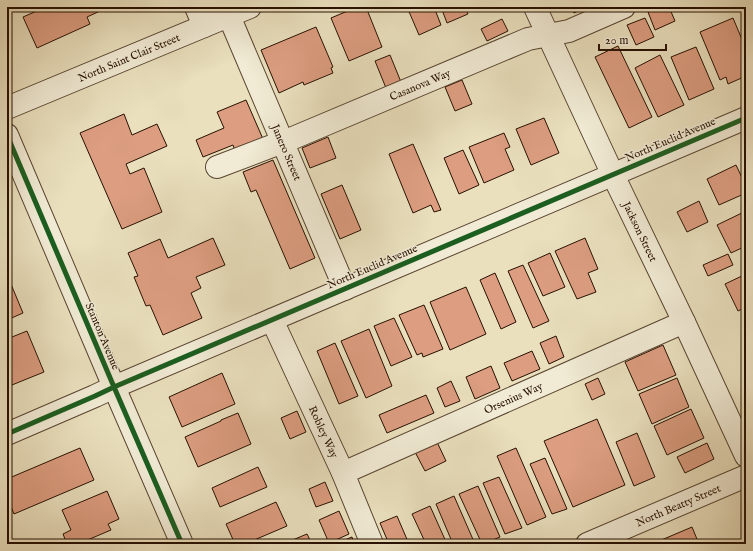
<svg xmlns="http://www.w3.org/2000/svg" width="753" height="551" viewBox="0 0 753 551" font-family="'IM FELL English',serif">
<rect width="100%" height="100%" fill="#eae0be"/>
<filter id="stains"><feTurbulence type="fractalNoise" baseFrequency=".005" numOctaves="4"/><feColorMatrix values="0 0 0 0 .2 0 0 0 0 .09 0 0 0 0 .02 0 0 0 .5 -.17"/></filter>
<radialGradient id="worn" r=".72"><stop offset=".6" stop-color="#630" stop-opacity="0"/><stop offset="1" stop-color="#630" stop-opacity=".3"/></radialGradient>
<path fill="#dc9d80" stroke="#271001" d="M46,7h52l2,4 -13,6 3,7 -53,24 -14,-31z
M357,7h9l16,40 -33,14 -18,-43z
M407,7h27l7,18 -22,10z
M441,7h24l3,7 -21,9z
M472,7h12l-10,4z
M571,7h17l-14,6z
M659,7h10l6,14 -20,9 -7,-18z
M645,18l9,19 -18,8 -9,-20z
M733,18l13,31v27l-18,8 -2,-7 -6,3 -20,-48z
M502,19l6,12 -21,10 -6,-12z
M316,27l17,40 -2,1 2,5 -29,12 -1,-3 -24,11 -18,-43z
M618,46l34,71 -23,11 -34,-71z
M696,47l18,42 -25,11 -18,-43z
M390,55l11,27 -15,6 -11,-27z
M660,55l24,50 -26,12 -23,-49z
M462,80l10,24 -17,7 -10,-24z
M246,100l17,39 -28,12 -2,-6 -30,12 -7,-17 28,-12 -7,-16z
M124,114l8,21 25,-11 10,22 -41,18 4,10 14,-6 18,44 -40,17 -42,-96z
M544,118l15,35 -28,12 -15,-36z
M504,133l6,14 -5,2 9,21 -30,13 -15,-36z
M328,137l8,21 -26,10 -8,-20z
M413,144l28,66 -7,2 -3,-7 -18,8 -24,-59z
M463,150l16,35 -20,9 -15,-36z
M273,160l42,98 -25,11 -34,-79 -5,2 -8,-20z
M736,165l10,21v7l-27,12 -12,-26z
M342,185l19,45 -21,9 -19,-45z
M699,201l9,21 -21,10 -10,-20z
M746,211v35l-15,7 -14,-28z
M213,238l12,27 -29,12 5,11 -10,5 11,25 -39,17 -13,-30 -4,1 -12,-29 4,-1 -10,-23 32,-14 8,19z
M585,238l13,31 -10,4 8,19 -19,7 -22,-48z
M550,253l15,34 -22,9 -15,-33z
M728,254l5,11 -25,11 -5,-11z
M523,265l26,56 -16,7 -25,-57z
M495,273l21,49 -15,7 -21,-49z
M746,274v33l-8,4 -13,-27z
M8,277l15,36 -16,7v-42z
M466,287l20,47 -36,16 -20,-48z
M424,305l19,44 -20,8 -1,-4 -5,2 -18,-40z
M394,318l18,39 -21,9 -17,-40z
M369,329l23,57 -26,12 -25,-57z
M27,331l17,41 -37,15v-48z
M556,336l8,21 -15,7 -9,-21z
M335,343l23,53 -19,8 -22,-53z
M663,345l13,30 -38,16 -13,-29z
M532,351l8,18 -28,12 -8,-18z
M491,366l9,22 -25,11 -9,-22z
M222,373l13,31 -53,23 -13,-30z
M598,378l7,16 -13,6 -7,-16z
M677,378l12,29 -37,17 -13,-30z
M451,381l9,20 -15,6 -8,-19z
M426,395l8,18 -47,20 -8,-18z
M691,409l13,29 -37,17 -13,-29z
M297,411l9,21 -16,7 -9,-21z
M238,413l13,31 -53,23 -13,-30 36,-16v-1z
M597,419l28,66 -52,22 -29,-66z
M637,433l18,44 -21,9 -18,-44z
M437,442l9,19 -21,10 -10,-19z
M707,443l7,16 -29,14 -8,-16z
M80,448l14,32 -80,34 -7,-17v-18z
M516,448l30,69 -19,8 -30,-69z
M545,458l22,51 -15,5 -22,-50z
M258,467l9,20 -47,20 -8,-19z
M499,477l23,51 -17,6 -22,-51z
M325,482l8,19 -17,6 -7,-18z
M478,486l22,51 -17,7h-1l-23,-50z
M107,491l12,28 -11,5 3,6 -33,14h-11l-4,-10 8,-4 -9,-20z
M454,496l21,48h-22l-17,-40z
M276,502l11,24 -42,18h-10l-9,-20z
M430,506l17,38h-21l-14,-30z
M339,511l10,23 -20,9 -10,-23z
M397,516l12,28h-20l-9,-21z
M692,527l7,17h-47z
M307,534l5,10h-29z
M352,537l2,7h-19z"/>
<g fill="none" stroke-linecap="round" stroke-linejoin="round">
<g stroke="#584430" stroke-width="24">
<g id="minor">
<path d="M196,7l8,19"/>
<path id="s1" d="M535,7l78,168 71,147 62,134"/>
<path id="s2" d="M229,16l116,273"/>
<path id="s3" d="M7,108l243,-101"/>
<path d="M7,135l107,252 68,157"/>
<path id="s4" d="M217,167l76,-29 235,-99 41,-8 55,-24"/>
<path id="s5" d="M272,320l71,153 29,71"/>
<path d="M7,434l88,-38 19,-9 632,-269"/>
<path id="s6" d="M343,473l341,-151"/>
<path id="s7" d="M587,544l159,-68"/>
</g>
</g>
<use href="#minor" stroke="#f1ebd5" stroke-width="22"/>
<g stroke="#f1ebd5" stroke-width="8">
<path id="cycleway" d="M7,135l107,252 68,157
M7,434l88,-38 19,-9 632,-269"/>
</g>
<use href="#cycleway" stroke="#1b5e20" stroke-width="5"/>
</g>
<g text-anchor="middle" stroke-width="3" stroke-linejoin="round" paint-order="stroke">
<g font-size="11" fill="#271001" stroke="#f1ebd5">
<text dy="4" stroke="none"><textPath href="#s3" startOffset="132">North Saint Clair Street</textPath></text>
<text dy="4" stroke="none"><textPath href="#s4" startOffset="219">Casanova Way</textPath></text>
<text transform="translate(670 139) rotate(-23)" y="4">North Euclid Avenue</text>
<text dy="4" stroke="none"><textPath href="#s2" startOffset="148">Janero Street</textPath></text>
<text dy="4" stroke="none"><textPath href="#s1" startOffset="248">Jackson Street</textPath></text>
<text transform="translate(372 266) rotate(-23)" y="4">North Euclid Avenue</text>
<text transform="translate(103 336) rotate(67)" y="4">Stanton Avenue</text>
<text dy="4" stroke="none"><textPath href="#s6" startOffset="186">Orsenius Way</textPath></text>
<text dy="4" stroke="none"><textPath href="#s5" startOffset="123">Robley Way</textPath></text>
<text dy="4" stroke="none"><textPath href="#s7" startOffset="99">North Beatty Street</textPath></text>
</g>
</g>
<rect width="753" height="551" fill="none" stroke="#eae0be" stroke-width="24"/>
<rect x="8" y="8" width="737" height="535" fill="none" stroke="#271001" stroke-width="2"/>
<rect x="12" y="12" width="729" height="527" fill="none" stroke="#271001"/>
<path d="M599 44v6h67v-6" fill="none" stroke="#271001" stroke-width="2"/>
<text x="605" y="44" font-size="12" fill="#271001" stroke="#f1ebd5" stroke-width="3" paint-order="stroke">20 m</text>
<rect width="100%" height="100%" filter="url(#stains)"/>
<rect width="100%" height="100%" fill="url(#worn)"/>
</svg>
